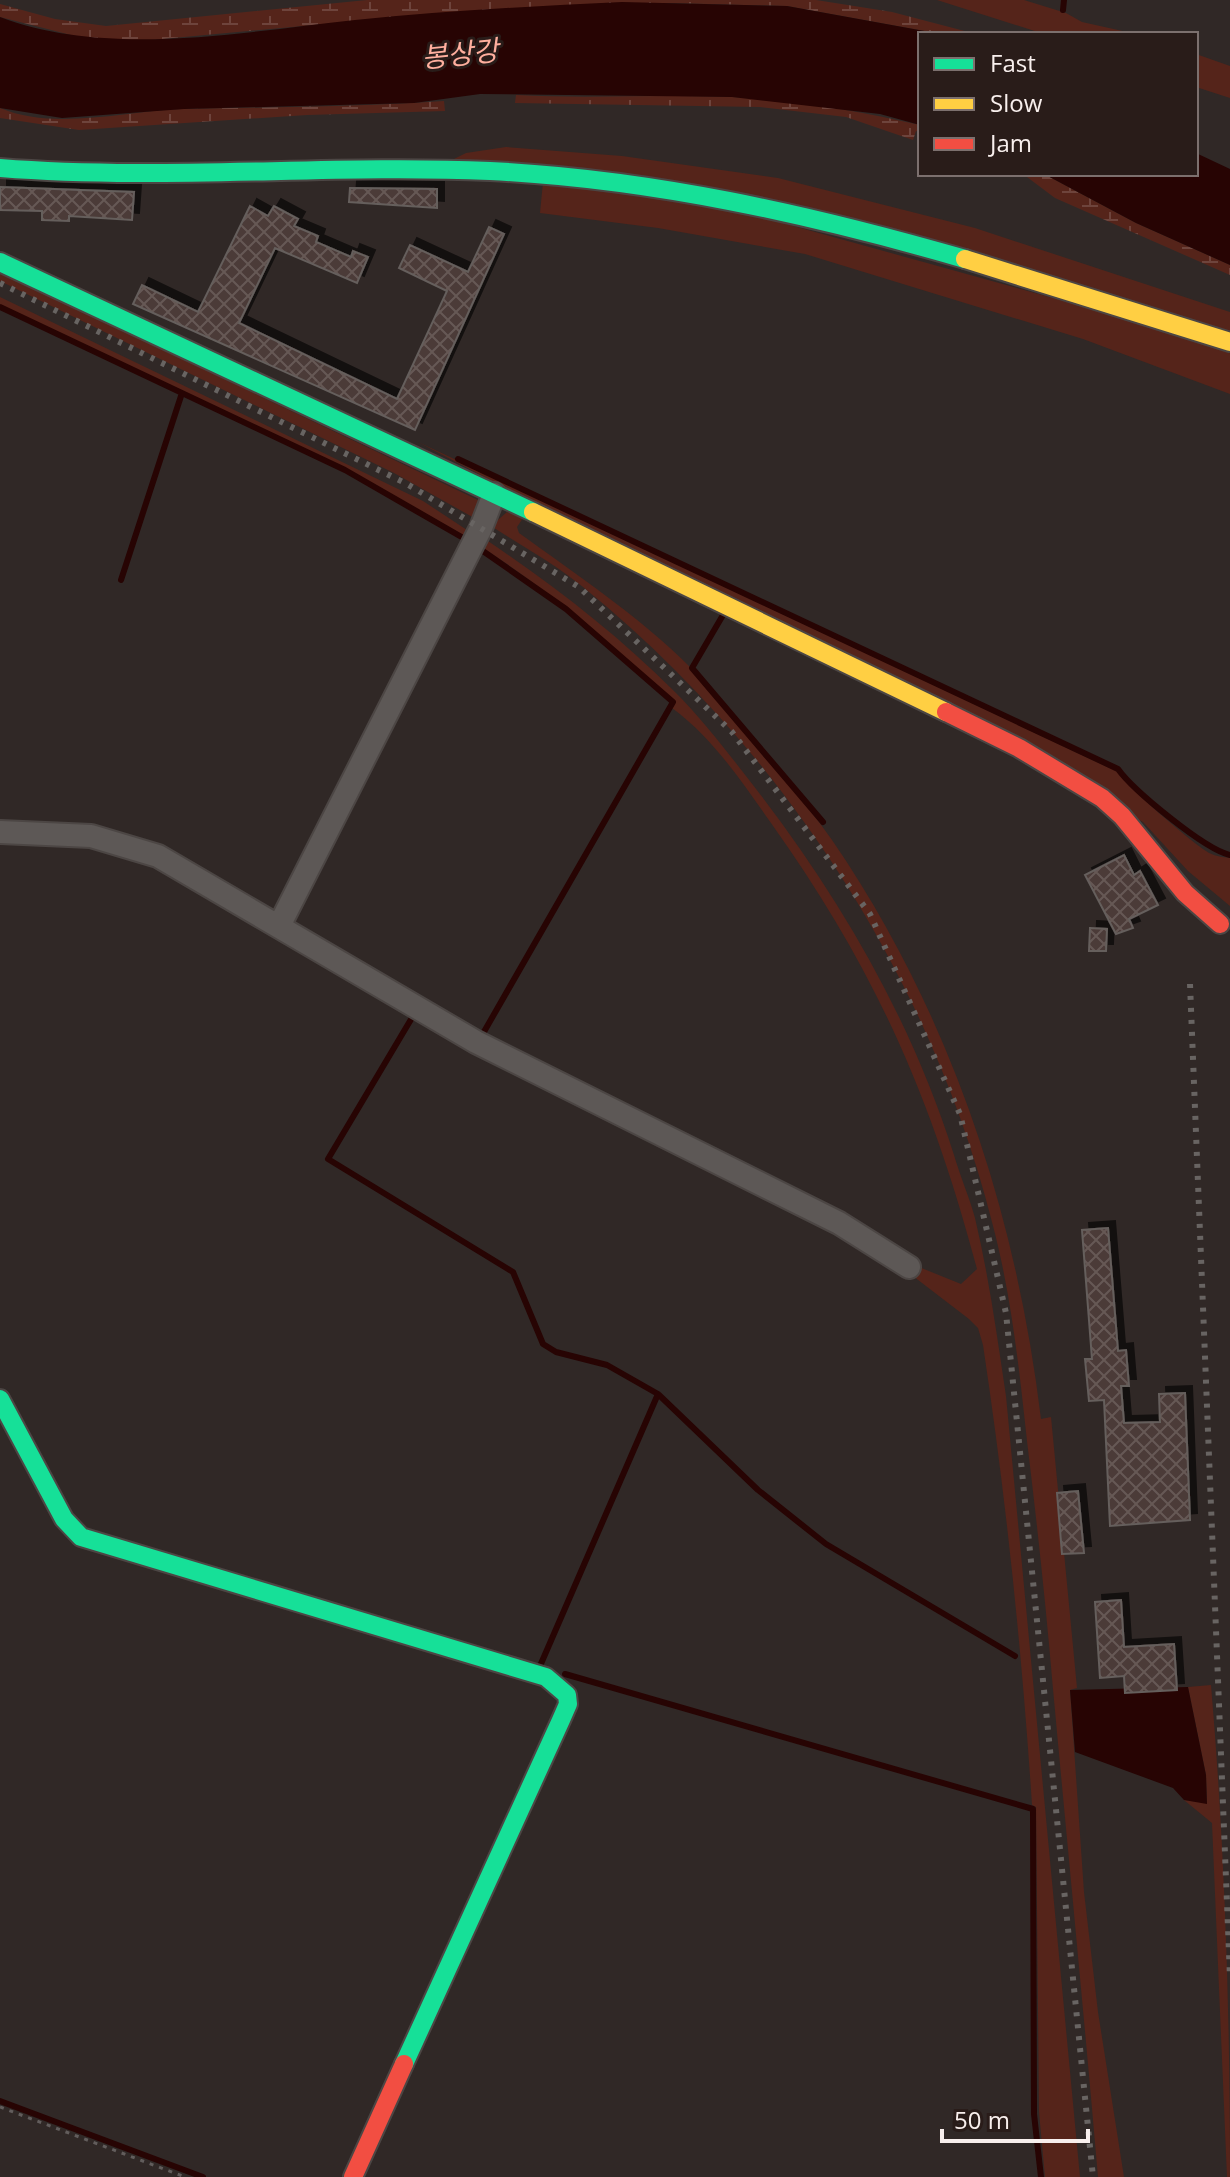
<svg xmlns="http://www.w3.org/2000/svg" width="1230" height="2177" viewBox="0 0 1230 2177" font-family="'Open Sans','Noto Sans KR',sans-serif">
<defs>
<pattern id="wetland-marsh" width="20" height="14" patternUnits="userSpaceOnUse" patternTransform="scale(2)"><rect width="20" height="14" fill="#55241a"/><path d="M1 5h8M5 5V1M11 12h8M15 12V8" fill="none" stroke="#6e443c"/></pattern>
<pattern id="building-cross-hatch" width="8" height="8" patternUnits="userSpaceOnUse" patternTransform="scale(2)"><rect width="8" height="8" fill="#4b3b38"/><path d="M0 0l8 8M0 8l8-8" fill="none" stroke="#665855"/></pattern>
<filter id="shadow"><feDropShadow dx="7" dy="-7" stdDeviation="0" flood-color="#0009"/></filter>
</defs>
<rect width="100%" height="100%" fill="#302826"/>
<path fill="#55241a" d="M937,0h87l42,13 16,9 54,12h-92z
M1196,54l34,12v32l-34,-11z
M506,147l116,9 156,22 197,50 255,84v25l-293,-93 -497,-78 26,-13z
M543,182l164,20 523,145v47l-147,-55 -278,-85 -147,-26 -118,-15z
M0,272l478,228 -2,19 -82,-46 -394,-192z
M0,297l423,204 47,31 -3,5 -121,-68 -346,-163z
M418,442l700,330c8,14 71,68 88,79 7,5 16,6 24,7v48l-42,-35 -45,-49z
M507,512l16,6 -6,9 2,6c58,42 120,83 171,134 25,26 47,56 69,84 25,29 51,57 73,89 118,172 184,372 209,579l10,-2 26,271 -7,2 14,202 14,120 26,165h-26c-14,-163 -30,-325 -45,-488 -7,-83 -16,-166 -26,-248 -8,-74 -16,-148 -35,-219 -63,-248 -210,-473 -409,-635 -28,-23 -61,-41 -92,-61z
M482,537c70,47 134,96 193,155 29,29 53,61 78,93 87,112 158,234 201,370 6,21 15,41 21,63 14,59 22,118 31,178l74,781h-35l-6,-65 -3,-305 -4,-2c-10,-154 -26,-307 -49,-460l-5,-17 -9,-9 -60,-46 5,-8 47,19 16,-15c-46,-173 -102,-300 -206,-446 -29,-41 -58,-85 -99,-115l2,-5c-62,-58 -125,-113 -197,-159z
M1211,1685c14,164 19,327 19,492h-3l-15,-354 -28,-23 23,3 -1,-28 -18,-88z"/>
<path fill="url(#wetland-marsh)" d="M367,0h449l76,12 84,22h-35l-154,-28 -115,-3 -217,9 -325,30 -55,-6 -75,-19v-13l55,15 51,7z
M516,95c72,4 144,-1 216,2 63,3 126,14 188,28v7l-4,-1 -3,9 -67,-23 -86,-10 -245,-4z
M444,101l1,10 -138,4 -228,15 -79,-12v-10c54,23 125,3 182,1 87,-2 175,-2 262,-8z
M1023,174h21l92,49 94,42v10l-175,-77z"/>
<path fill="#270403" d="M622,2l165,4 154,28h-21v91l-40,-11 -148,-17 -252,-3 -66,9 -230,6 -122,9 -62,-10v-91c107,41 243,15 355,3 88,-9 178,-14 267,-18z
M1196,153l34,16v96l-94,-42 -92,-49h152z
M1188,1687l18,88 1,29 -23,-4 -11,-12 -98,-36 -5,-62z"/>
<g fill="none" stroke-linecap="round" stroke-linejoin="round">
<path stroke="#270403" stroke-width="6" d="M1063,10l1,-10
M0,307l345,163 120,69
M458,459l660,310c15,21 86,80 112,86
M480,549l86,60 107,93 -192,335
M121,580l61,-187
M723,615l-31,53 131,154
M408,1013l5,3 -85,143 185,113 30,72 13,8 51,13 51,29 100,96 68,54 189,112
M540,1666l118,-272
M565,1674l468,135 1,305 7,63
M0,2101l203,76"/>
</g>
<path fill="url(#building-cross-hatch)" stroke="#655e5c" stroke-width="2" filter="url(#shadow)" d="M0,187l134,5 -2,28 -63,-4v5l-27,-1v-9l-42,-1z
M350,188l87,1v19l-88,-6z
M250,206l18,10 6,-10 24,13 -4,7 24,10 -2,6 35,15 2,-6 15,6 -11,26 -82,-35 -36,75 158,76 50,-108 -48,-23 11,-23 58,27 21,-45 15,7 -89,196 -282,-126 9,-19 56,27z
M1124,855l10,20 6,-4 18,34 -29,14 4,9 -17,6 -31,-59z
M1090,928l17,1 -1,22h-17z
M1108,1228l10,123 8,-1 3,36h-8l3,37 36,-1 -1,-28 26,-1 5,127 -80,6 -6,-126 -15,1 -4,-42h7l-10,-129z
M1078,1491l6,62 -22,1 -5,-61z
M1121,1600l3,47 50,-3 3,46 -52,3 -1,-17 -24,2 -5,-76z"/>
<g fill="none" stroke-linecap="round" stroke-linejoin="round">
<g stroke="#4c4644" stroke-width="26">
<path id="street" d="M0,832l91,4 67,20 318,186 363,181 70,44
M279,926l202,-398 13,-34"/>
</g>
<g stroke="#4c4644" stroke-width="22">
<path id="fast" d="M0,168c163,13 327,-4 490,3 162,8 319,43 475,88
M0,262l533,250
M0,1399l64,120 17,18 465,140 21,18 1,9 -7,16 -157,344"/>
</g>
<g stroke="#4c4644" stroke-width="22">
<path id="slow" d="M965,259l265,83
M533,512l413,200"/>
</g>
<g stroke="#4c4644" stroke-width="22">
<path id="jam" d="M946,712l73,36 83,50 20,18 63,77 35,31
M353,2177l51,-113"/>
</g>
<path stroke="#625d5c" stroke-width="3" stroke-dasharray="4 6" stroke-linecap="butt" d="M0,2107l185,70"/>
<use href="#street" stroke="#5d5856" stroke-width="22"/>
<use href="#fast" stroke="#16e098" stroke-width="18"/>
<use href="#slow" stroke="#ffcf43" stroke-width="18"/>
<use href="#jam" stroke="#f24e42" stroke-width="18"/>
<path stroke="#686462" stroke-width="6" stroke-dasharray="4 8" stroke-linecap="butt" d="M0,283l407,201 172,103 153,145 138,182 90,200 46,199 87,864
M1190,984l40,994"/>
</g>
<g text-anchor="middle" stroke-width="6" stroke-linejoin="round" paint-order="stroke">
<g font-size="28" font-style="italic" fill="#ffaf9e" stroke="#291c19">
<text transform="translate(460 54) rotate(-6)" y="10">봉상강</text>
</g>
</g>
<rect x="918" y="32" width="280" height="144" fill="#291c19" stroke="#7c706e" stroke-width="2"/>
<rect x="934" y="58" width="40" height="12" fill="#16e098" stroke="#7c706e" stroke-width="2"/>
<text x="990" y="72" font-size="24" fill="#f8efed">Fast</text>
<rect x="934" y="98" width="40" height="12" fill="#ffcf43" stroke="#7c706e" stroke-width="2"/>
<text x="990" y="112" font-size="24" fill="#f8efed">Slow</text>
<rect x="934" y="138" width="40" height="12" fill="#f24e42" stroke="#7c706e" stroke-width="2"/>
<text x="990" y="152" font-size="24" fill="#f8efed">Jam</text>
<path d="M942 2129v12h146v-12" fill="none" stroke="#f8efed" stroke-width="4"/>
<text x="954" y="2129" font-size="24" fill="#f8efed" stroke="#291c19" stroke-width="6" paint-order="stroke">50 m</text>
</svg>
